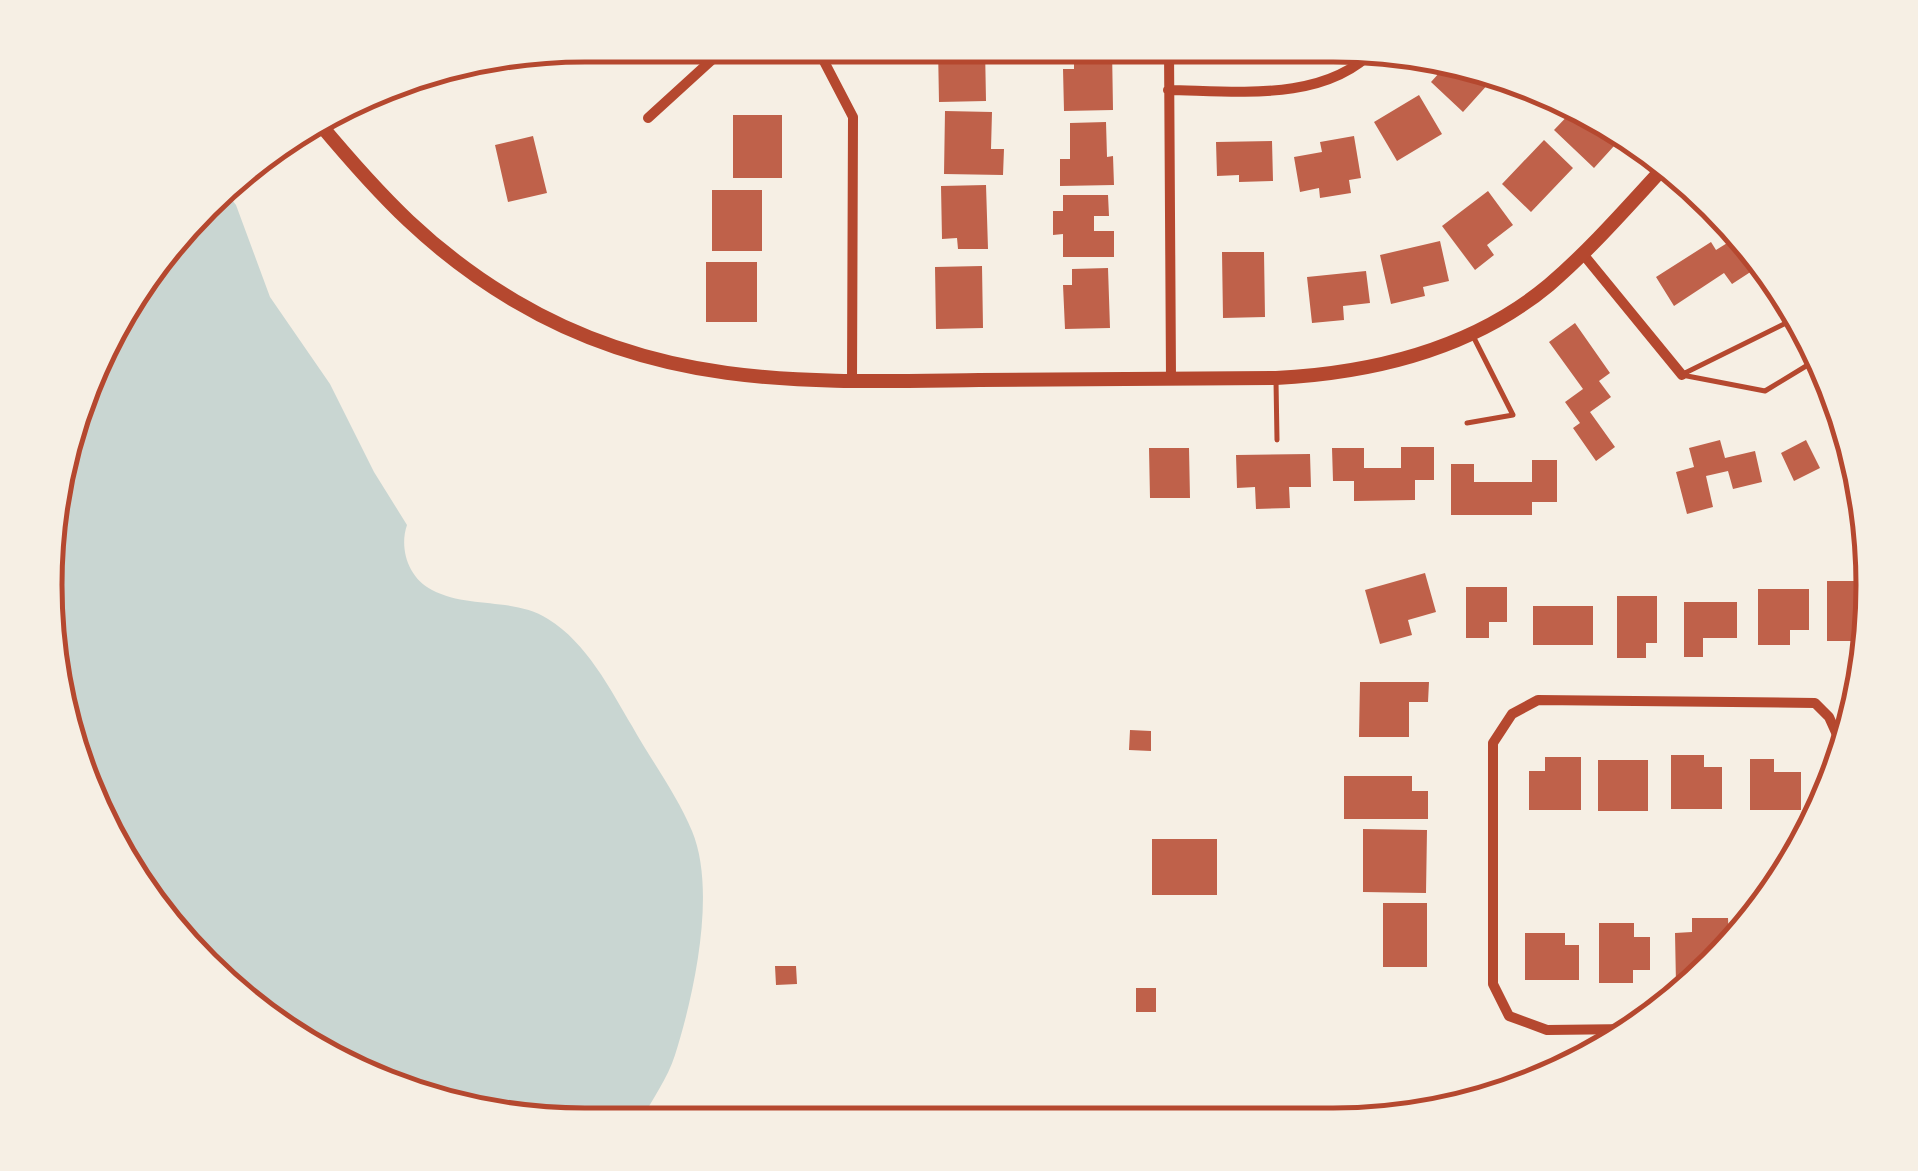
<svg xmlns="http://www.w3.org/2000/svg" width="1918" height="1171" viewBox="0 0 1918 1171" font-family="Merriweather,serif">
<rect width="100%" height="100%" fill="#f6efe4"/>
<path fill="#c9d6d2" d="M225,191l11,14 34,92 60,87 44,88 33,53c-8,23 1,53 25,65 36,19 81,7 116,29 39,24 62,70 84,107 19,34 45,69 60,105 25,60 2,164 -17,224 -7,23 -24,46 -35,67l-124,-1 -137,-36 -122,-70 -101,-101 -82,-155 -29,-174 29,-173 62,-127z"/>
<path fill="#bf614a" d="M635,45h38l-18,19z
M938,47h47l1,54 -47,1z
M1074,48h38l1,62 -49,1 -1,-42h11z
M1449,62l28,7 13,13 -27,30 -32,-30z
M1419,95l23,39 -45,27 -23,-39z
M1576,107l36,21 -8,9 10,9 -20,22 -40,-38z
M945,111l47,1 -1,37h13l-1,26 -59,-1z
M733,115h49v63h-49z
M1106,122l1,35 6,-1 1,29 -54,1v-27h10v-36z
M533,136l14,57 -39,9 -13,-57z
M1354,136l7,42 -12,2 2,13 -31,5 -1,-10 -19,4 -6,-35 28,-5 -2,-10z
M1544,140l29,28 -42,44 -29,-28z
M1272,141l1,40 -34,1v-7l-22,1 -1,-34z
M986,185l2,64h-30l-1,-11 -15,1 -1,-53z
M712,190h50v61h-50z
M1488,191l25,34 -26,20 7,10 -19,15 -33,-44z
M1063,195h45l1,21h-15v15h20v26h-51v-23l-10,1v-24h10z
M1732,240l20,31 -20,13 -8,-11 -50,33 -18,-29 55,-35 5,8z
M1440,241l9,40 -26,6 2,9 -34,8 -11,-49z
M1222,252h42l1,65 -42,1z
M706,262h51v60h-51z
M982,266l1,62 -47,1 -1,-62z
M1108,268l2,60 -45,1 -2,-44h9v-16z
M1366,271l4,32 -27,3 1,14 -32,3 -5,-46z
M1575,323l35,50 -11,8 12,16 -21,15 25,35 -19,14 -23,-33 7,-5 -15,-21 18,-13 -34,-47z
M1720,440l5,18 30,-7 7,31 -29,7 -5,-18 -22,5 7,31 -26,7 -11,-42 18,-5 -5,-19z
M1806,440l14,28 -26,13 -13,-28z
M1401,447h33v33h-19v20l-61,1v-20h-21l-1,-33h32v20h37z
M1149,448h40l1,50h-40z
M1310,454l1,33h-22l1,21 -34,1 -1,-22 -18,1 -1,-33z
M1532,460h25v42h-25v13h-81v-51h23v18h58z
M1425,573l11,39 -28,8 4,15 -32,9 -15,-54z
M1827,581h37l-3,43h-7v17h-27z
M1466,587h41v35h-18v16h-23z
M1758,589h51v41h-19v15h-32z
M1617,596h40v47h-11v15h-29z
M1684,602h53v36h-34v19h-19z
M1533,606h60v39h-60z
M1360,682h69l-1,20h-19v35h-50z
M1130,730l21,1v20l-22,-1z
M1671,755h33v12h18v42h-51z
M1545,757h36v53h-52v-39h16z
M1750,759h24v13h27v38h-51z
M1598,760h50v51h-50z
M1344,776h68v15h16v28h-84z
M1363,829l64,1 -1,63 -63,-1z
M1152,839h65v56h-65z
M1383,903h44v64h-44z
M1692,918h36l1,25 -46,40 -7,1 -1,-51 17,-1z
M1599,923h35v14h16v33h-17v13h-34z
M1525,933h40v12h14v35h-54z
M775,966h21l1,18 -21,1z
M1136,988h20v24h-20z
M1471,1097h28l-28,11z
M1374,1107h30v12l-30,5z"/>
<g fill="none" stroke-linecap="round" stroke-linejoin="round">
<path stroke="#b5482f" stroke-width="5" d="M1685,373l111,-55
M1682,375l83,16 51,-31
M1276,381l1,59
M1467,423l46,-8 -40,-79"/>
<path stroke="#b5482f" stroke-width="10" d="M816,46l37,71 -1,265
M1169,48l2,330
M1168,90c67,1 157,13 207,-41
M648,118l79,-72
M1583,254l99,121
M1631,1029l-84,1 -38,-14 -16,-32v-241l19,-29 26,-14 277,3 14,14 14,31"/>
<path stroke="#b5482f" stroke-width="14" d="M319,123c61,73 113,129 196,178 150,89 297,81 464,79 99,-1 198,-2 297,-2 97,-5 196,-29 273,-93 43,-37 80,-80 118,-121"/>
</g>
<path d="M0 0H1918V1171H0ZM585 62H1333A523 523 0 0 1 1856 585V585A523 523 0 0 1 1333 1108H585A523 523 0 0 1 62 585V585A523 523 0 0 1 585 62Z" fill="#f6efe4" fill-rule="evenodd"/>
<path fill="none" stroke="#b5482f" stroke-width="5" d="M585 62H1333A523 523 0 0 1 1856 585V585A523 523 0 0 1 1333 1108H585A523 523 0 0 1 62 585V585A523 523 0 0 1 585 62Z"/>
</svg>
